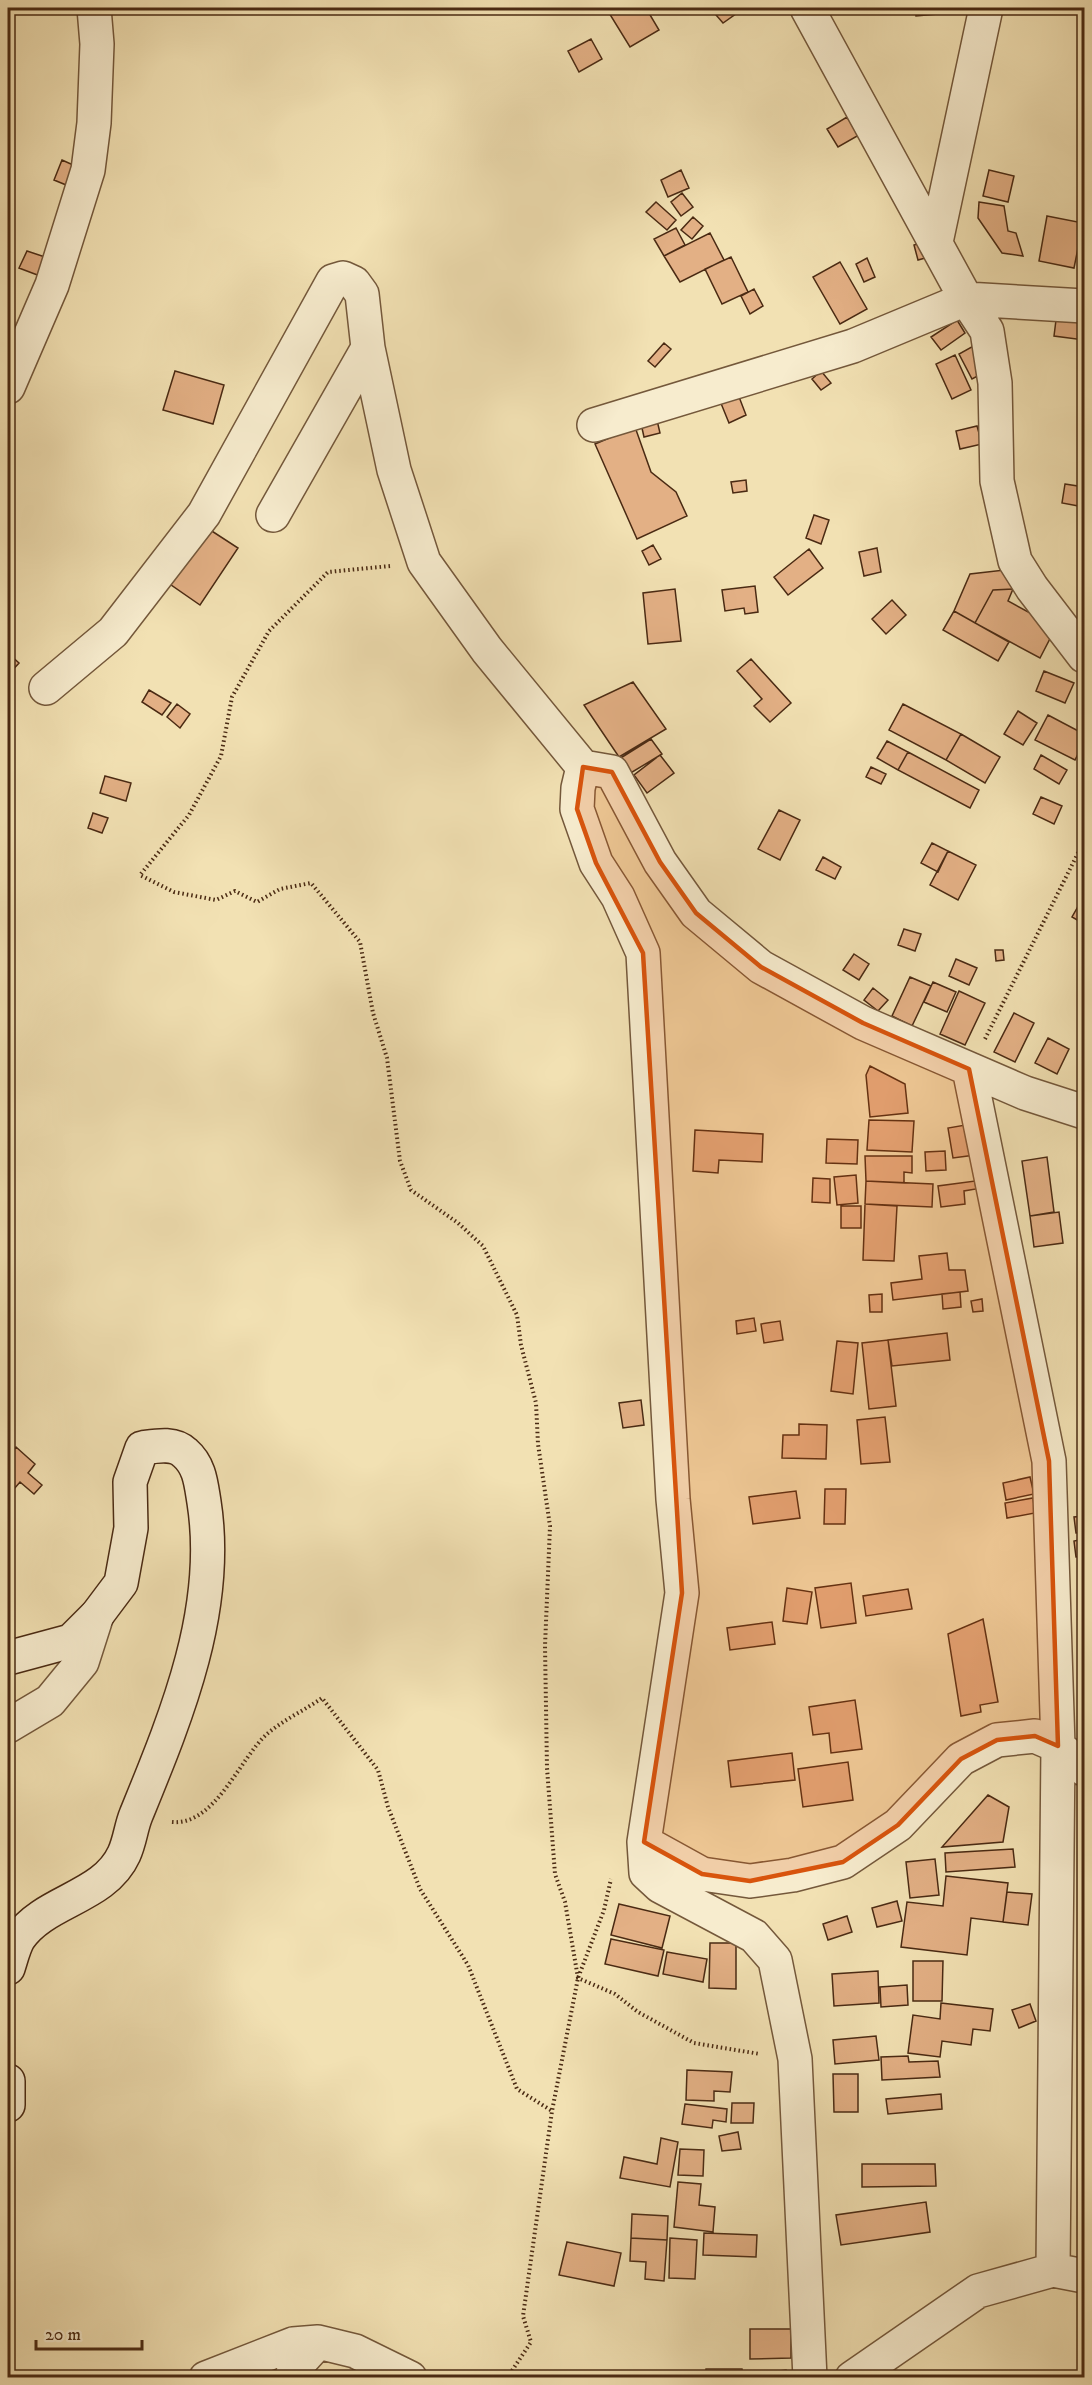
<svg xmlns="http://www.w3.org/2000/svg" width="1092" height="2385" viewBox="0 0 1092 2385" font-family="'IM FELL DW Pica',serif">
<rect width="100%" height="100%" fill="#f2e1b3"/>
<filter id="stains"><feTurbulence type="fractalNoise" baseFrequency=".00333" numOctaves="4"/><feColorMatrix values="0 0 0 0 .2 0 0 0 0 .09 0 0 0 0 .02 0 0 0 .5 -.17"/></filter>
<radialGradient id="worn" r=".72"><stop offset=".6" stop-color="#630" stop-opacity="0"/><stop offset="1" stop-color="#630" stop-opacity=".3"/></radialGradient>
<path fill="#e3b085" stroke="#4a2a13" stroke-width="1.5" d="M606,8h40l13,22 -29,17z
M710,8h28l2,3 -17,12z
M915,8h33l1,5 -33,3z
M591,39l11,20 -23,13 -11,-21z
M847,117l12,18 -21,12 -11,-18z
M62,160l18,8 -9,19 -17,-7z
M681,170l8,18 -21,9 -7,-17z
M989,170l25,6 -6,26 -25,-6z
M682,193l11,14 -12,9 -10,-14z
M656,202l20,18 -9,10 -21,-18z
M979,202l25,4 4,25 8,2 7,23 -21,-3 -24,-35z
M1047,216l36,7 -9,45 -35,-7z
M693,217l10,9 -11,13 -11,-9z
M676,228l9,17 -21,11 -10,-17z
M710,233l14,27 -44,22 -16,-26z
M925,242l4,15 -11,3 -4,-15z
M27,251l18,6 -5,19 -21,-8z
M731,257l17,35 -26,12 -17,-35z
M867,258l8,19 -11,5 -8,-18z
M840,262l27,47 -27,15 -27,-47z
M754,289l9,17 -13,8 -9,-18z
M1057,312l27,4v24l-30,-4z
M957,320l8,13 -24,17 -10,-13z
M664,343l7,6 -16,18 -7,-6z
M977,344l14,25 -19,10 -13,-25z
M955,355l16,35 -19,9 -16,-35z
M175,371l49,14 -11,39 -50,-14z
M821,371l10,12 -10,7 -9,-11z
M736,389l10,26 -17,8 -11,-27z
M656,416l4,17 -16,4 -4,-18z
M977,426l5,18 -22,5 -4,-18z
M635,427l16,45 25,20 11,24 -50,23 -42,-95z
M746,480l1,11 -14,2 -2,-11z
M1065,484l19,3v20l-22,-4z
M814,515l15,5 -8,24 -15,-6z
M201,524l37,24 -38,57 -36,-25z
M653,545l8,14 -12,6 -7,-14z
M877,548l4,24 -17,4 -5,-24z
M809,549l14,19 -35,27 -14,-18z
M1013,569v20l-20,1 -18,33 -21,-12 16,-37z
M755,586l3,26 -13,2 -1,-6 -19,3 -3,-21z
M675,589l6,52 -33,3 -5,-51z
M1013,589l-5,12 48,26 -16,31 -65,-35 18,-33z
M892,600l14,15 -20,19 -14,-15z
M954,611l55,31 -11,19 -55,-31z
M8,653l11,10 -11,12z
M751,659l40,44 -21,19 -16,-16 8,-7 -25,-28z
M1044,671l30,12 -9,20 -29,-12z
M633,682l33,47 -47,28 -35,-52z
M149,690l22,13 -9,12 -20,-13z
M177,704l13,10 -10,14 -13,-11z
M903,704l58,30 -15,26 -57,-30z
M1018,711l19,12 -14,22 -19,-11z
M1048,715l36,19v8l-9,18 -40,-20z
M961,734l39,23 -15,26 -39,-23z
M651,739l11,15 -33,20 -10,-15z
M887,741l21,11 -10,18 -21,-12z
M908,752l71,38 -9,18 -72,-38z
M660,755l14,18 -27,20 -13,-18z
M1041,755l26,15 -8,14 -25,-15z
M871,767l15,7 -5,10 -15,-7z
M105,776l26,7 -5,18 -26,-8z
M1041,797l21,9 -8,18 -21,-10z
M779,810l21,10 -20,40 -22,-11z
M93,813l15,5 -6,15 -14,-5z
M932,843l16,8 -10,21 -17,-9z
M948,851l28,14 -18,35 -28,-15z
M823,857l18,10 -6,12 -19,-9z
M1080,903l4,2v19l-12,-7z
M904,929l17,5 -6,17 -17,-6z
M995,950h8l1,10 -8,1z
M854,954l15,10 -10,16 -16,-10z
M956,959l21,9 -8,17 -20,-9z
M910,977l21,9 -19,40 -20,-10z
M933,982l23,10 -9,20 -23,-10z
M873,988l15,12 -10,11 -14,-11z
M959,991l26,12 -20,42 -25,-11z
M1014,1013l20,10 -19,39 -21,-10z
M1048,1038l21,11 -12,25 -22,-11z
M870,1066l35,18 3,29 -38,4 -4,-42z
M869,1120l45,1 -2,31 -45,-2z
M971,1124l4,31 -22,3 -5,-30z
M695,1130l68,4 -1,28 -43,-2 -1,13 -25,-2z
M827,1139l31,1 -1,24 -31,-1z
M945,1151l1,19 -20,1 -1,-19z
M1084,1154v26h-5l-1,-25z
M865,1156h47v17l-8,-1v11l-38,-2z
M1047,1157l7,55 -24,4 -8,-55z
M856,1175l2,28 -21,2 -3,-28z
M813,1178l17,1v24l-18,-1z
M866,1181l67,3 -1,23 -67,-3z
M975,1181l1,8 -12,2 1,13 -24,3 -3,-21z
M865,1204l32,2 -3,55 -31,-1z
M841,1206h20v22h-20z
M1059,1212l4,31 -29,4 -4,-31z
M947,1253l2,17h16l3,21 -75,9 -2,-17 31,-4 -3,-23z
M960,1292l1,15 -18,2 -1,-15z
M882,1294v18h-12l-1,-17z
M982,1299l1,12 -10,1 -2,-11z
M754,1318l2,13 -19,3 -1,-13z
M780,1321l3,19 -19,3 -3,-19z
M947,1333l3,27 -58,6 -4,-26z
M888,1340l8,66 -27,3 -7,-66z
M837,1341l21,2 -5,51 -22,-3z
M641,1400l3,25 -21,3 -4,-25z
M885,1417l5,45 -29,2 -4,-44z
M799,1424l28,1 -1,34 -44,-1 1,-23h16z
M16,1447l19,17 -7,9 14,12 -8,9 -14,-12 -12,14v-39z
M1030,1477l4,17 -28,6 -3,-17z
M825,1489h21l-1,35h-21z
M796,1491l4,27 -47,6 -4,-27z
M1033,1498l2,15 -28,5 -2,-15z
M1084,1516v16l-8,1 -2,-16z
M1084,1539v17l-8,1 -2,-16z
M851,1583l5,40 -35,5 -6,-40z
M787,1588l25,4 -5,32 -24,-3z
M908,1589l4,20 -46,7 -3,-20z
M983,1619l15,83 -18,3 1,7 -20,4 -13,-82z
M772,1622l3,22 -45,6 -3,-22z
M855,1700l7,49 -31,4 -2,-20 -16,2 -4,-28z
M792,1753l3,27 -64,7 -3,-26z
M848,1762l5,38 -50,7 -5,-38z
M988,1795l21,12 -6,35 -61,5z
M1013,1849l2,18 -69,5 -1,-19z
M935,1859l4,36 -29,3 -4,-36z
M946,1876l62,7 -5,39 -32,-4 -4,37 -66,-8 6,-45 36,4z
M1007,1892l25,2 -4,31 -25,-3z
M897,1901l5,20 -25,6 -5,-19z
M619,1904l51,12 -8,32 -51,-13z
M847,1916l5,16 -24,8 -5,-16z
M611,1939l53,11 -6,26 -53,-12z
M710,1943h26v46l-27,-1z
M667,1952l40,7 -4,23 -40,-8z
M913,1961h30l-1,40h-29z
M878,1971l1,32 -45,3 -2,-32z
M907,1985l1,20 -27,2 -1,-20z
M941,2003l52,6 -3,22 -17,-2 -2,16 -29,-4 -2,16 -32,-4 5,-38 27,4z
M1030,2004l6,17 -17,7 -7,-18z
M876,2036l3,24 -44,4 -2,-24z
M908,2056l1,6 29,-1 2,16 -58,3 -1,-23z
M687,2070l45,2 -2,20 -16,-1v10l-28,-1z
M833,2074h25v38h-24z
M941,2094l1,15 -54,5 -2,-15z
M732,2103h22l-1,20h-22z
M685,2104l42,5 -1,13 -13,-2 -1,8 -30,-4z
M738,2132l3,17 -19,2 -3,-15z
M661,2138l17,4 -8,45 -50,-9 4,-21 33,7z
M680,2149l24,1 -1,26 -25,-1z
M862,2164h73l1,22 -74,1z
M678,2182l23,2 -2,21 16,2 -2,25 -39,-5z
M926,2202l4,30 -89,13 -5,-30z
M632,2214l36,2 -1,24 -36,-2z
M704,2233l53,2 -1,22 -53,-2z
M631,2238l36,2 -3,41 -19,-2 1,-17 -16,-1z
M670,2238l27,2 -2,39 -26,-1z
M567,2242l54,11 -7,33 -55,-11z
M750,2329h41v29l-41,1z
M706,2369h36l1,9h-38z
M786,2370l1,8h-43l-1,-2z"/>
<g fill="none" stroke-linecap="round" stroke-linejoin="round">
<g stroke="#74583b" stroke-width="36">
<path id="street" d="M807,8l159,291 21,32 8,52 2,98 18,80 17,27 52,68
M936,242l50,-234
M8,387l44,-102 36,-115 6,-47 3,-79 -3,-36
M594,425l259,-79 113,-47 118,7
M273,515l95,-167
M46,688l67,-56 91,-118 129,-233 10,-3 11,5 8,11 6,54 26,122 30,92 63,88 96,117
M969,1069l80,392 9,285 -5,524
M1084,1112l-59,-19 -162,-70 -102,-56 -65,-54 -36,-51 -48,-90 -29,-5 -5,21 -1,21 19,54 22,34 25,56 30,546 9,94 -38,249 58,32 48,7 43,-6 50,-13 55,-37 63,-66 36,-19 38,-4 23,10 26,23
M8,1726l42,-25 32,-39 15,-47
M644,1842l2,31 14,13 94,50 21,24 20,99 15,319
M206,2378l87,-34 25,-2 37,9 55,27
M291,2378l6,-13 21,-23
M852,2378l126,-87 75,-21 31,6"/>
</g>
<g stroke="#4a2a13" stroke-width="36">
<path id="secondary" d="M8,1658l63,-17 26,-26 24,-32 10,-55 -1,-46 12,-34c14,-2 32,-6 43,5 15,13 16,31 19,49 17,108 -28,215 -68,313 -5,12 -6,26 -12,39 -20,44 -79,46 -105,84 -5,8 -8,21 -11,30
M8,2081v24"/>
</g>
<path stroke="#4a2a13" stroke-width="4" stroke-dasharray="1.5 3" stroke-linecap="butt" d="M390,566l-62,6 -59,59 -37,66 -11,59 -32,59 -49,60 34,17 42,8 19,-9 22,11 23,-13 31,-6 49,59 13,71 14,45 13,103 11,29 47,33 25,23 34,69 4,30 15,58 2,41 12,82 -5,120 2,122 8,106 10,28 13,76 37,16 23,18 56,31 66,11
M985,1039l99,-198
M172,1822c43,4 68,-64 95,-88 16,-14 38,-24 55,-36l56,72 10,37 32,82 48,76 49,124 35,22
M507,2378l24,-36 -8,-26 29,-205 26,-133 26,-68 7,-31"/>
<use href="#street" stroke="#f7ecce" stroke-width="33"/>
<use href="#secondary" stroke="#f7ecce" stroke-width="33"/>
</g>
<path fill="#d8540d" fill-opacity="0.2" stroke="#d8540d" stroke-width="4.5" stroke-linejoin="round" d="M583,767l29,5 48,90 36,51 65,54 102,56 106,46 80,392 9,285 -23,-10 -38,4 -36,19 -63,66 -55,37 -93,19 -48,-7 -58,-32 38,-249 -39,-640 -47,-90 -19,-54z"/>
<rect width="1092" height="2385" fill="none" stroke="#f2e1b3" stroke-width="30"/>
<rect x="9" y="9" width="1074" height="2367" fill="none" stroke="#4a2a13" stroke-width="3"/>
<rect x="15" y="15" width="1062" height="2355" fill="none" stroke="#4a2a13" stroke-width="1.5"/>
<path d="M36 2340v9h106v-9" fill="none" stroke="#4a2a13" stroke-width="3"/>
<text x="45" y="2340" font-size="18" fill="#4a2a13" stroke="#f7ecce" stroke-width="4.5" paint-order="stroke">20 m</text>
<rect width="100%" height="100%" filter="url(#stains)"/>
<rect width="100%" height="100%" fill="url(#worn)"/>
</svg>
